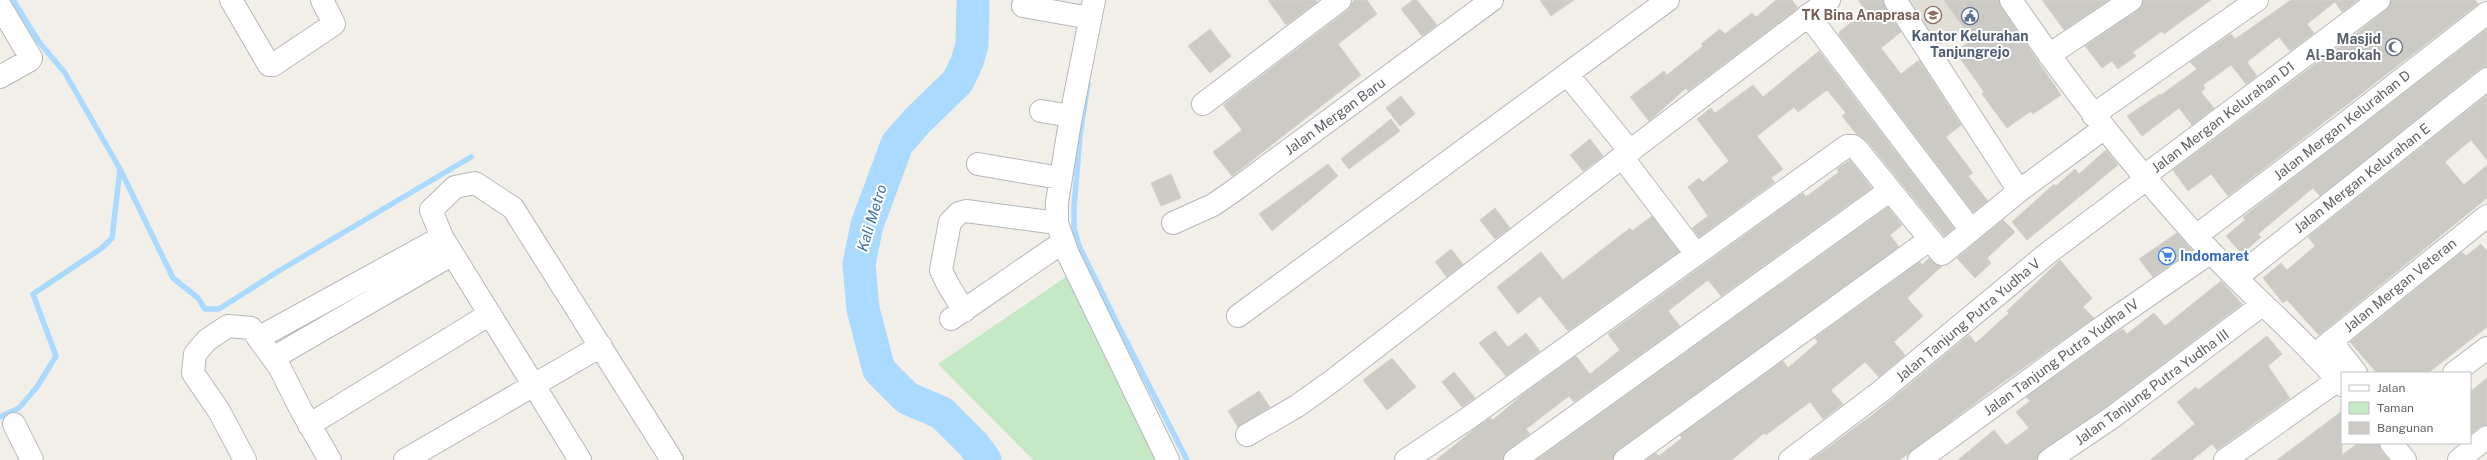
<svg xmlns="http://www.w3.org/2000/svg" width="2487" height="460" viewBox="0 0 2487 460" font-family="'Public Sans',sans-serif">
<rect width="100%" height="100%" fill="#f1efe8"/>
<path fill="#e1ded6" d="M1903,0h41l20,29 -29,20z"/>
<path fill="#c5e8c5" d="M1079,268l97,192h-143l-95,-96z"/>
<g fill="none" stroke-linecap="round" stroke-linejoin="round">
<path stroke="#aadaff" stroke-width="5.5" d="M1088,83l-8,52 -6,72v21l5,18 39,79 69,135
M120,169l53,109 25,20 7,11h14l58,-37 194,-115
M0,417l19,-9 18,-21 19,-31 -23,-62 69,-46 10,-10 8,-69 -55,-96 -26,-31 -26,-42"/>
<path stroke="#aadaff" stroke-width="33" d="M973,0l-1,45 -5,17 -9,19 -41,40 -20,23 -30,81 -8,39 4,45 16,61 28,28 35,15 31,31 12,16"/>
</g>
<path fill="#cccac5" stroke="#d6d1c6" d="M1268,0h48l1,2 -31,23z
M1354,0h13l10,14 -39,30 23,31 -129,101 -19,-24 29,-22 -19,-25 125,-95z
M1413,0h4l20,25 -15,11 -21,-27z
M1540,0h34l-23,16z
M1776,0h16l6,8 -110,83 -2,-3 -37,33 -19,-24 34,-26 3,4 36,-29 -2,-2 19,-15 5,5 27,-21 4,4z
M1858,0h25l18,32 -20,16 20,26 18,-14 42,65 -15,12 27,36 -5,3 20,25 -15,11 -134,-177v-3l27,-21z
M1944,0h55l2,7 60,88 -28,19 -2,-3 -24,17 -25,-34 2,-2 -29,-41 17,-11z
M2042,0h67l-45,30z
M2143,0h68l-47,34 -2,-3 -29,21 3,4 -18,13 -6,-8 -10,7 -17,-22 53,-36z
M2291,0h67l-16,12 -7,-10 -28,22 7,9 -24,18 -11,-14 -32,25 10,14 -11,8 -15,-19 -28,20 2,4 -4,3 13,16 -22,17 -13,-17 -37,28 -15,-20 33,-22 1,1 36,-26 -7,-7 41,-28 4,5z
M2391,0h84l3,4 -250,192 -17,-22 -23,17 -15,-21 180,-134 33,-26z
M1210,29l21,27 -21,17 -22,-27z
M2487,29v38l-8,2 -159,127 -7,-8 -55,46 3,3 -19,17 -16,-18 19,-16 -2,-3z
M1819,51l135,177 -10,8 -77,-95 -10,-6 -15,-19 4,-3 -19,-23 -29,22 -4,-5 -37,29 26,33 -12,9 4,4 -76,55 -7,-9 16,-12 -20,-29 11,-9 4,4 26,-21 -32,-42 14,-11 4,5 38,-28 10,12z
M2487,95v65l-16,-20 -26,22 19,23 23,-20v33l-168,137 -32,-35 -4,3 -20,-25 18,-15 6,7 28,-24 -7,-9z
M1401,96l14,18 -15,12 -14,-18z
M1391,119l9,12 -51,38 -8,-10z
M1590,139l13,17 -20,15 -13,-16z
M2106,150l12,15 -91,75 -15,-18 42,-38 2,2 19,-17 4,5z
M1850,160l22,28 -151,108 -13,-16 -40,31 12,15 -106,76 -5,-6 -43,33 4,5 -22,16 -5,10h-67l41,-33 13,-9 3,2 29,-25 54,-39 14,18 30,-24 -12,-16 195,-141 3,4 33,-25 -2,-3z
M1328,164l10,12 -66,55 -13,-17z
M1171,174l10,24 -20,8 -10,-23z
M1888,207l14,18 -12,10 9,12 -281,203 -5,10h-77z
M1495,208l15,20 -15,11 -15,-19z
M1652,216l27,36 -111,79 -28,-35 -22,18 -21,-27 44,-35 22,28 67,-52 2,3z
M2003,220l12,12 -28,26 4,5 -16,15 -18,-20z
M2177,233l15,17 -39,27 -14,-18z
M2481,244l6,7v76l-59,46h-51l-27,-31 112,-90 4,4z
M1451,249l12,15 -16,13 -12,-15z
M1929,258l8,7 5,1 -35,32 16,18 -29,26 11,13 -26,22 -14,-15 -34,28 12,14 -20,15 -13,-17 -44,33 -2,-2 -32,27h-86l10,-7 3,3 23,-18 -2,-3 103,-74 5,7 30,-26 -3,-4 99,-72 6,-4 2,3z
M2060,260l32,38 -9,9 11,11 -95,67 -99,75h-89l64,-47 94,-78 7,8 33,-30 -2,-2z
M2221,281l21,23 -135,102 -65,44 -6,10h-78l36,-30 12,15 23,-17 -13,-16 14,-11 -4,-4 85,-61 12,-7 4,5 27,-21 11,13z
M1495,331l13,16 18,-14 14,18 -34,25 -27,-33z
M2267,336l15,18 -14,12 22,32 -73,52 -5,-6 -20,16h-42l45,-36 -18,-22 19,-15 2,3z
M1392,358l24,29 -29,23 -24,-30z
M1454,372l21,26 -13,9 -20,-25z
M2487,378v47l-8,2 -9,8v-43z
M1259,391l11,16 -32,20 -10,-16z
M2342,411v44l16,-12h21l2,8 8,9h-112z"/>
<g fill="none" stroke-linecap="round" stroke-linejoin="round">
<g stroke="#b5b8bc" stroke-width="24">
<path id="minor" d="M231,0l38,65h4l61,-41 -12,-24
M1094,0l-23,116 -14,86v21l11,31 100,206
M1895,0l124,191
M2011,0c60,89 126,172 199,251 42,46 92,86 132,134
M0,6l31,52 -1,2 -30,17
M1023,6l67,12
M1808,15l163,215
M2049,55l82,-55
M1567,74l63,77
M1203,104l137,-104
M1041,111l30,5
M2093,115l164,-115
M1622,157l74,97
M978,164l82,14
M2143,177l236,-177
M1173,223l40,-18 19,-13 260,-192
M2196,236l147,-111 144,-112
M2236,278l251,-199
M964,311l-17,-28 -6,-13 9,-48 9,-9 7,-2 91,12
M1238,316l430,-316
M951,319l112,-77
M258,338l184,-101
M2331,341l25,32
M2314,355l173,-139
M273,358l178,-103
M2454,373l33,-25
M14,424l18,36
M309,425l181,-111
M1247,435l50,-29 35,-25 298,-230 199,-151
M2391,443l14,17
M245,460l-26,-49 -26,-38 2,-19 12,-14 21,-14 23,2 29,40 21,42 29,50
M405,460l196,-114
M580,460l-138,-223 -11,-27 24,-23 20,-4 38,25 159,252
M1406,460l64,-43 377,-271h6l4,3 85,105 77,-63 84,-62
M1515,460l374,-269
M1625,460l304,-220
M1790,460l90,-68 168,-139 97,-73
M1919,460l179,-130 113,-78
M2049,460l65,-44 148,-111
M2225,460l113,-80
M2459,460l28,-23"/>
</g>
<use href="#minor" stroke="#fff" stroke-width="22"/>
</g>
<defs>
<g id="school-ring" transform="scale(0.9)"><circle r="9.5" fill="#fff" stroke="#8d6e63" stroke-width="1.5"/><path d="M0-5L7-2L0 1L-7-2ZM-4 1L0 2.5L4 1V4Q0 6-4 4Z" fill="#8d6e63"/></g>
<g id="civic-ring" transform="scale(0.9)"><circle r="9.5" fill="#fff" stroke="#5c6f8a" stroke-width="1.5"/><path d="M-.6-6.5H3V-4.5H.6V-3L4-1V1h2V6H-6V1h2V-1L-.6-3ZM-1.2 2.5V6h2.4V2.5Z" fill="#5c6f8a"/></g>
<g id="mosque-ring" transform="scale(0.9)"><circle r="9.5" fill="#fff" stroke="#6b7280" stroke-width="1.5"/><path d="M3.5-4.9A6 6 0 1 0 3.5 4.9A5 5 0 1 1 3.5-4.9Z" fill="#6b7280"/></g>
<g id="supermarket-ring" transform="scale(0.9)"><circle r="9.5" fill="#fff" stroke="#3f7fe0" stroke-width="1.5"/><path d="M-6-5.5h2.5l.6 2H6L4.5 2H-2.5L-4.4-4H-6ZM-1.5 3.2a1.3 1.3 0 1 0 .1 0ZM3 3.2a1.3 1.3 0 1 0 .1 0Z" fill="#3f7fe0"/></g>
</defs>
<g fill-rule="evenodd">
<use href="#school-ring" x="1933" y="15"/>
<use href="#civic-ring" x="1970" y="16"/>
<use href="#mosque-ring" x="2394" y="47"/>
<use href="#supermarket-ring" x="2167" y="256"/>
</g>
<g text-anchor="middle" stroke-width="4" stroke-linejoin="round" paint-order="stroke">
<g font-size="14" font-weight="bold" fill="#785e54" stroke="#fff" text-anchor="end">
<text x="1920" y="20">TK Bina Anaprasa</text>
</g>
<g font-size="14" font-weight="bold" fill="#4e5e75" stroke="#fff">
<text x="1970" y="41">Kantor Kelurahan<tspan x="1970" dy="16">Tanjungrejo</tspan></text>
</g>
<g font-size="14" font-weight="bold" fill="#5b616d" stroke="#fff" text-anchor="end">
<text x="2381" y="44">Masjid<tspan x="2381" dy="16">Al-Barokah</tspan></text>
</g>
<g font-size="14" fill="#5f6368" stroke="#fff">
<text transform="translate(1335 116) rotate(-36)" y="5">Jalan Mergan Baru</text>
<text transform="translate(2223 117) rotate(-37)" y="5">Jalan Mergan Kelurahan D1</text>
<text transform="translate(2342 125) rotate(-38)" y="5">Jalan Mergan Kelurahan D</text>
<text transform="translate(2362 178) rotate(-38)" y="5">Jalan Mergan Kelurahan E</text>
<text transform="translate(2400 285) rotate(-39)" y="5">Jalan Mergan Veteran</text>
<text transform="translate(1968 320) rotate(-40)" y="5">Jalan Tanjung Putra Yudha V</text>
<text transform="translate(2061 357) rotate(-36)" y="5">Jalan Tanjung Putra Yudha IV</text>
<text transform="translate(2152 387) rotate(-36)" y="5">Jalan Tanjung Putra Yudha III</text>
</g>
<g font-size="14" font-weight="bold" fill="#366cbe" stroke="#fff" text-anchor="start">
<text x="2180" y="261">Indomaret</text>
</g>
<g font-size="15" font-style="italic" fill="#4174aa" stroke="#fff">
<text transform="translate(872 218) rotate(-73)" y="5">Kali Metro</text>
</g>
</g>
<rect x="2341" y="372" width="130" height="72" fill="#ffffff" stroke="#bfc1c3"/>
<rect x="2349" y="385" width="20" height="6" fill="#ffffff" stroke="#bfc1c3"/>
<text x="2377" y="392" font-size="12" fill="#5f6368">Jalan</text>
<rect x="2349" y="402" width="20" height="12" fill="#c5e8c5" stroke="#bfc1c3"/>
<text x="2377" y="412" font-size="12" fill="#5f6368">Taman</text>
<rect x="2349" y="422" width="20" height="12" fill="#cccac5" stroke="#bfc1c3"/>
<text x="2377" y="432" font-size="12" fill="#5f6368">Bangunan</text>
</svg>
